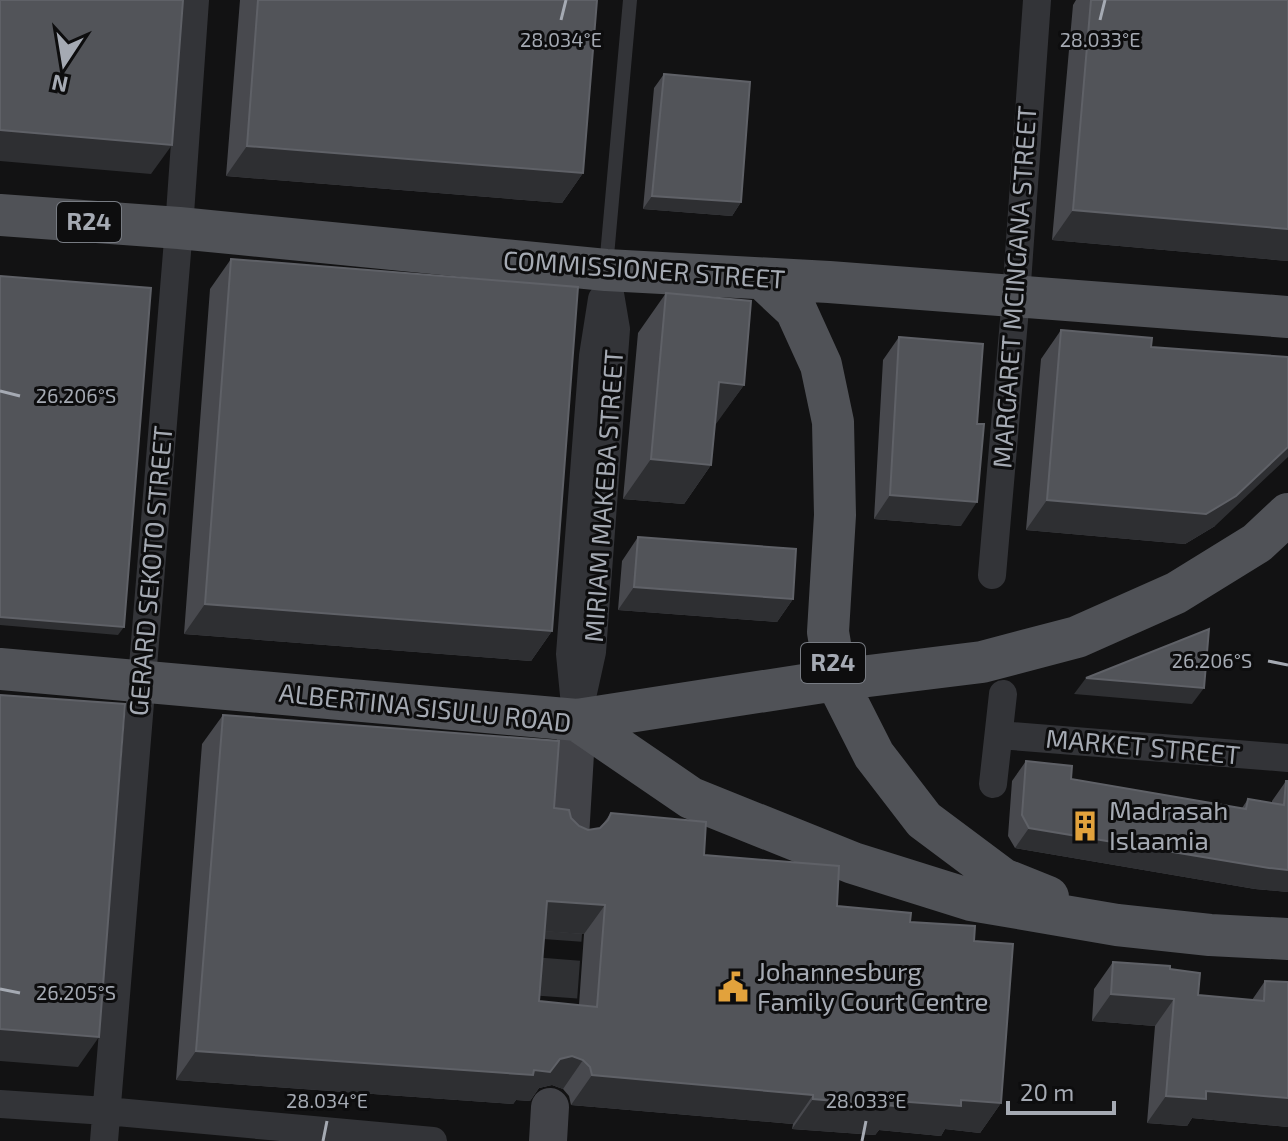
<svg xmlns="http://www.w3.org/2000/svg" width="1288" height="1141" viewBox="0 0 1288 1141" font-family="'Exo 2',sans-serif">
<rect width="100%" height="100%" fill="#121213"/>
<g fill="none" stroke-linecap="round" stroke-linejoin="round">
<path stroke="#2f3033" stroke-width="38" stroke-dasharray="38 19" stroke-linecap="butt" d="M554,1054l13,-174"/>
<path stroke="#333438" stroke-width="14" d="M606,267l24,-267"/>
<path stroke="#333438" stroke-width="28" d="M992,575l24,-278 21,-297
M574,695l-4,-41 23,-298 9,-57
M577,720l15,-68 24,-323 -10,-59
M999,735l289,23
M993,784l10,-90
M0,1104l106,7 327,30
M104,1141l75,-913 16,-228"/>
<path stroke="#424348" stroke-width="38" d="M570,837l7,-117
M548,1141l2,-34"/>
<path stroke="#505257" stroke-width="42" d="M0,215l179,13 427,42 223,12 459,35
M764,280l32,30 25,55 12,57 2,93 -7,117 8,48 38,75 50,65 79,59 45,18
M0,669l577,51 114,78 162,65 118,37 146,25 93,10 78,4
M577,720l259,-40 146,-18 95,-25 99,-44 81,-50 31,-29"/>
</g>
<path fill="#48494e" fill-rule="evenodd" d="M240,0h357l-14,173 -21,30 -336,-27z
M1076,0h212v261l-236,-21 21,-235z
M664,74l77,128 -9,14 -89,-7 11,-121z
M231,259l321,372 -21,30 -347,-27 26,-345z
M666,293l78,92 -29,39 -4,41 -27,39 -61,-5 15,-166z
M1061,330l90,17 64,179 -30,18 -159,-14 15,-171z
M899,337l78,87 -16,102 -87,-7 9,-159z
M638,537l155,62 -16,23 -159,-12 4,-49z
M223,715l331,93 17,10 8,8 9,4 12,-2 11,-15 93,42 133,51 73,16 64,19 27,162 -21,30 -35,-4 -4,7 -62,-6 -4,5 -83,-6 1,-5 -222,-19 -2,-9 -6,-7 -11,-4 -13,3 -9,13 -14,-1 -3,4 -337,-24 26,-336zM544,931l40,3 -5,71 -40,-4z
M1026,761l45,18 171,29 6,-9 24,4v-2l14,-20 2,111 -33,-3 -240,-41 -7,-12 4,-55z
M1113,962l57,7 28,26 54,5 13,-19 23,1v145l-96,-9 -5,8 -40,-3 8,-97 -63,-5 2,-32z"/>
<path fill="#2e2f32" d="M0,130l172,15 -21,29 -151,-13z
M247,146l336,27 -21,30 -336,-27z
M652,196l89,6 -9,14 -89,-7z
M1073,210l215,19v32l-236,-21z
M719,382l25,3 -28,39 -24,-2z
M1288,447v10l-73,69 -30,18 -159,-14 21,-30z
M651,459l60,6 -27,39 -61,-5z
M890,495l87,7 -16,24 -87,-7z
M634,587l159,12 -16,23 -159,-12z
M205,604l347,27 -21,30 -347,-27z
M0,617l124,10 -6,8 -118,-10z
M1086,678l118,10 -12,16 -118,-10z
M1029,828l259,42v22l-33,-3 -240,-41z
M547,901l58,4 -21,29 -58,-4z
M1111,994l63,5 -19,27 -63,-5z
M0,1029l99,8 -21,30 -78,-6z
M196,1051l338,19 26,-11 12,-3 11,4 -20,29 -11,-4 -13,3 -9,13 -14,-1 -3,4 -337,-24z
M592,1075l221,20 -20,29 -222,-19z
M1206,1091l82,7v29l-96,-9 -5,8 -40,-3 19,-27z
M813,1099l83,2 65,-1 40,3 -21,30 -35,-4 -4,7 -62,-6 -4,5 -83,-6z"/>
<path fill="#525459" stroke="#5f6167" stroke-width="2" fill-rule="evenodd" d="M0,0h183l-11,145 -172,-15z
M258,0h339l-14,173 -336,-27z
M1091,0h197v229l-215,-19z
M664,74l86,8 -9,120 -89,-6z
M231,259l347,28 -26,344 -347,-27z
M0,276l151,12 -27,339 -124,-10z
M666,293l85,8 -7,84 -25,-3 -8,83 -60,-6z
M1061,330l91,8 -1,9 137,10v90l-52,49 -30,18 -159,-14z
M899,337l84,7 -6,80h7l-7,78 -87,-7z
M638,537l158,12 -3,50 -159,-12z
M1209,629l-5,59 -118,-10z
M0,695l125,9 -26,333 -99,-8z
M223,715l336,26 -5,67 15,2 2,8 8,8 9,4 12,-2 8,-8 3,-7 95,9 -2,33 135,11 -2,40 74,7 -1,9 65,4 -1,15 39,3 -12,159 -40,-3v6l-65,-5 -1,5 -82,-7v-4l-221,-20 -2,-8 -7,-7 -11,-4 -12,3 -10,13 -16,-2 -1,5 -337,-24zM547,901l58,4 -8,102 -58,-6z
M1026,761l46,5 -1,13 175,30 2,-10 36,6 2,-24h2v89l-19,-2 -240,-40 -7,-13z
M1113,962l57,4v3l30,4 -2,22 66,6 1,-20 23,1v116l-82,-7v8l-40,-3 8,-97 -63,-5z"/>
<path fill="none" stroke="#a5aab3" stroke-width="3" d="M561,20l5,-20M1100,20l5,-20M0,391l20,5M1268,661l20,4M0,989l20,4M323,1141l4,-20M862,1141l4,-20"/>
<defs>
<g id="building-bare" transform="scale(2.4)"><path d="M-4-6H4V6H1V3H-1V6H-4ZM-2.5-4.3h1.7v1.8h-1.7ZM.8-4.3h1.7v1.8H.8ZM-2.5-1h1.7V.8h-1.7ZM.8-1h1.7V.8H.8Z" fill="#e2a23c" stroke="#0d0d0e" stroke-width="2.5" paint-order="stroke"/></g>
<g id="civic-bare" transform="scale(2.4)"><path d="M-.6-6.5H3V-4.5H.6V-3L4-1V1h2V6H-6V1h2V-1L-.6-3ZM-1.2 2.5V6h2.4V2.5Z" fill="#e2a23c" stroke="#0d0d0e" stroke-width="2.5" paint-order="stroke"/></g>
</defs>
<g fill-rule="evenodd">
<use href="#building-bare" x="1085" y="826"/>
<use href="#civic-bare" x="733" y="987"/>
</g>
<g text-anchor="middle" stroke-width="6" stroke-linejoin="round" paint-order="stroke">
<g fill="#0d0d0e" stroke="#777b82" stroke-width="2">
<rect x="57" y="202" width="64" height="40" rx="6"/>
<rect x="801" y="643" width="64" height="40" rx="6"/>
</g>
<g font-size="24" font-weight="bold" fill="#a5aab3">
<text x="89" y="230">R24</text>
<text x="833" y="671">R24</text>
</g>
<g font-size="26" fill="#a5aab3" stroke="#0d0d0e">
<text transform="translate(644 270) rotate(4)" y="9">COMMISSIONER STREET</text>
<text transform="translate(1015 287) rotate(-86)" y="9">MARGARET MCINGANA STREET</text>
<text transform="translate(604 496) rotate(-86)" y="9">MIRIAM MAKEBA STREET</text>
<text transform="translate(151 571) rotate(-85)" y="9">GERARD SEKOTO STREET</text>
<text transform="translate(425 708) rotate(6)" y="9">ALBERTINA SISULU ROAD</text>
<text transform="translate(1143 747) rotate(5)" y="9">MARKET STREET</text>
</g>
<g font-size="26" fill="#a5aab3" stroke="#0d0d0e" text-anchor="start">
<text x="1109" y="820">Madrasah<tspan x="1109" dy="30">Islaamia</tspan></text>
<text x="757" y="981">Johannesburg<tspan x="757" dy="30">Family Court Centre</tspan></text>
</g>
</g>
<g font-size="20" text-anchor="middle" fill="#a5aab3" stroke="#0d0d0e" stroke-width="6" stroke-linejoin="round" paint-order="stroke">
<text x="561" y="47">28.034°E</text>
<text x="1100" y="47">28.033°E</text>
<text x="76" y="403">26.206°S</text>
<text x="1212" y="668">26.206°S</text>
<text x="76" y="1000">26.205°S</text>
<text x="327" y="1108">28.034°E</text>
<text x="866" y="1108">28.033°E</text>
</g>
<g transform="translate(64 64) rotate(192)" stroke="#0d0d0e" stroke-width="6" paint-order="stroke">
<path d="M0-6L14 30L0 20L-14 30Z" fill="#a5aab3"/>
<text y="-12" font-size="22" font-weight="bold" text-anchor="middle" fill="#a5aab3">N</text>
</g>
<path d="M1008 1101v12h106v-12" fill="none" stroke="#a5aab3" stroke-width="4"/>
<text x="1020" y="1101" font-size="24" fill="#a5aab3" stroke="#0d0d0e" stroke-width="6" paint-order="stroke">20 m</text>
</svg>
